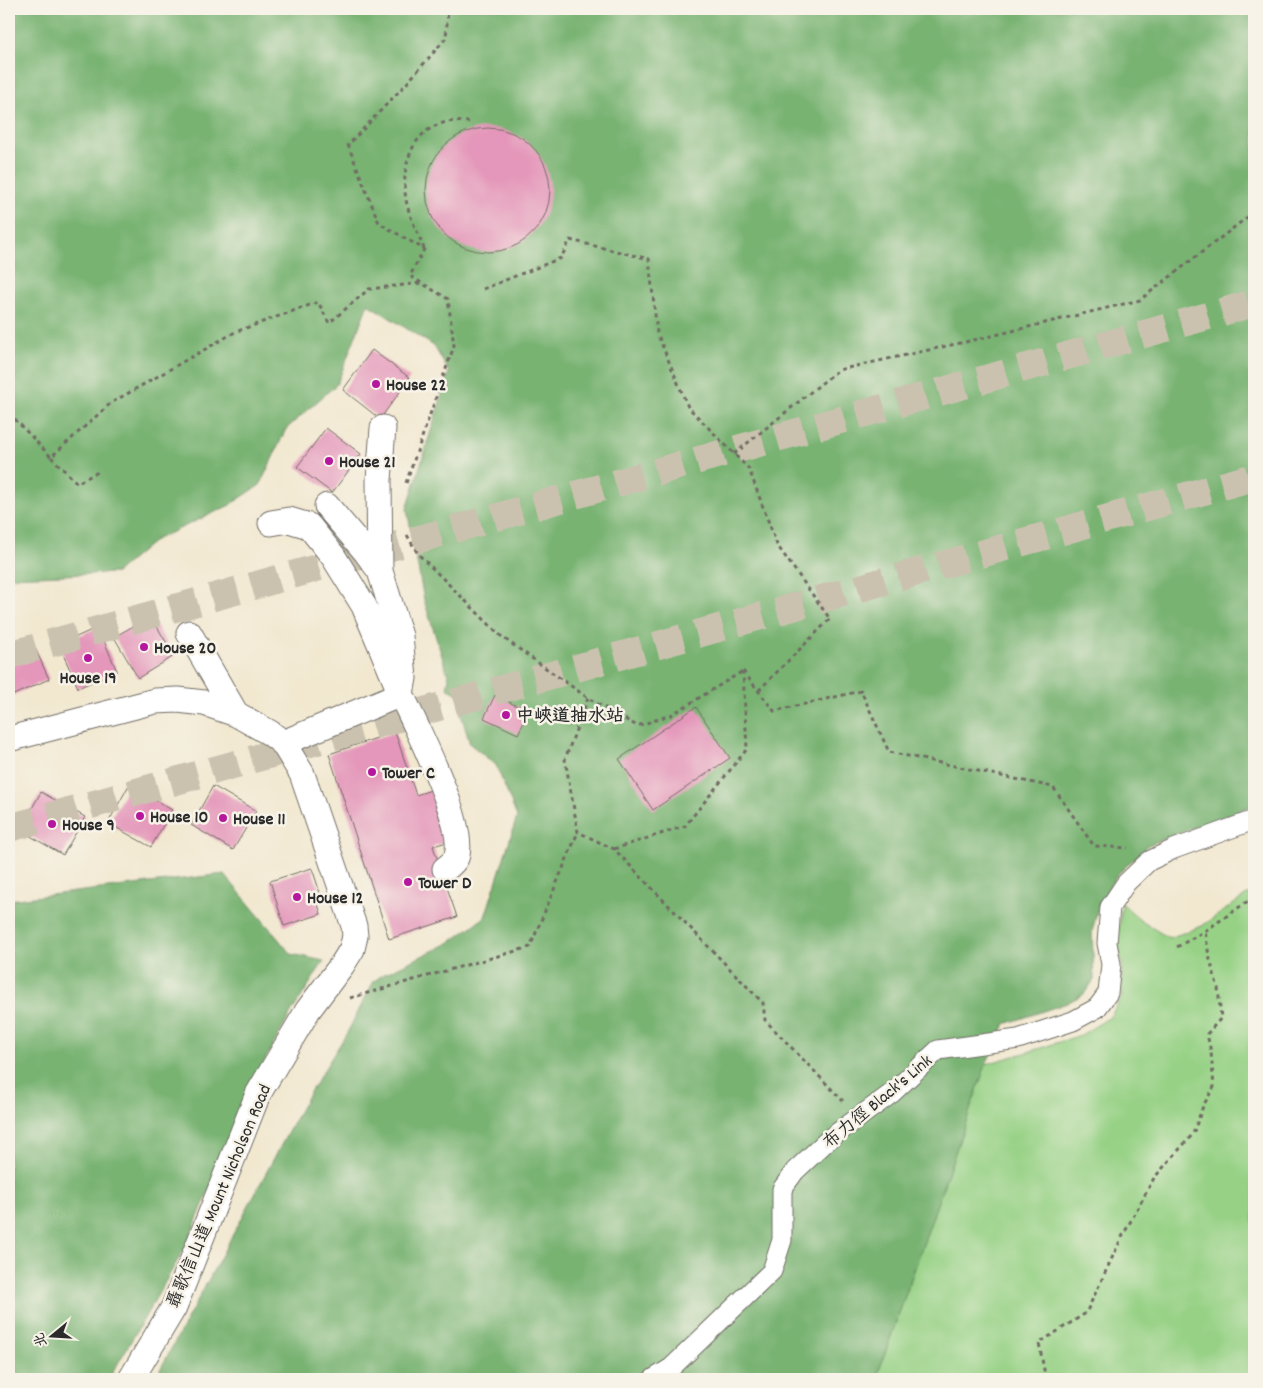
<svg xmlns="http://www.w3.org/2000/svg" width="1263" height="1388" viewBox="0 0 1263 1388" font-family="Dekko,'LXGW WenKai TC',sans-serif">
<rect width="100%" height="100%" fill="#f7f3e8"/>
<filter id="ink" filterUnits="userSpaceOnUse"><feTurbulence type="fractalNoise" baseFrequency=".02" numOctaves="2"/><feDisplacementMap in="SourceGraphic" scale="10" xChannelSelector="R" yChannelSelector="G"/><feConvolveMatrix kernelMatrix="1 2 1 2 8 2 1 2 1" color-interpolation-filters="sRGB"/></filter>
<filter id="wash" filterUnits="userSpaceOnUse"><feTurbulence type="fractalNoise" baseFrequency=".0096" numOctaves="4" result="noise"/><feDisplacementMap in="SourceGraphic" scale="20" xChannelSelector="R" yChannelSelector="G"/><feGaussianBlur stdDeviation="1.12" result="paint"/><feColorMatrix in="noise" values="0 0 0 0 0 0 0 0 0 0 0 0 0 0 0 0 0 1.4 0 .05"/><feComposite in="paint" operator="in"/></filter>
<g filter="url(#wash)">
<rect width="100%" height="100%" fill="#f2e8d0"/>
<path fill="#96d185" stroke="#607e58" d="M1254,890v489h-378l110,-315 39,-11 56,-18 29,-18 11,-19 1,-35 -5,-20 5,-40 19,18 28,17 33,-12z"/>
<path fill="#78b372" stroke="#526f4e" d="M9,9h1245v796l-106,40 -31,30 -18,28 -7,29 2,48 -10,14 -17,9 -62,21 -19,40 -110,315h-721l152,-282 40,-64 27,-52 10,-7 65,-31 36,-26 32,-100 -21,-52 -26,-21 -9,-30 4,-16 -18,-10 2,-10 -25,-78 -17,-91 42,-137 -15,-26 -66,-42 -31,80 -51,45 -26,56 -30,20 -75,35 -39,33 -107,4z
M224,874l67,80 33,7 -33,52 -36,65 -69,168 -77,133h-100v-479z"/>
<g id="blocks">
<path fill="#e497ba" d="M426 190a62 62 0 1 1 124 0a62 62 0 1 1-124 0Z
M372,350l38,28 -30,41 -37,-29z
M326,428l35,26 -29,39 -35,-26z
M151,616l23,40 -36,22 -24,-41z
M98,627l19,44 -39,17 -19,-43z
M31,639l18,40 -40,18v-47z
M495,695l34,17 -11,22 -34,-16z
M696,707l34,51 -77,52 -34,-51z
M395,732l21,63 15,-5 16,52 -14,4 24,71 -68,22 -60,-185z
M129,785l43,25 -21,37 -43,-24z
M213,786l43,25 -23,39 -42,-25z
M41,792l44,25 -22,38 -43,-25z
M312,868l9,28 -5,2 5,16 -37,12 -14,-45z"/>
</g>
</g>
<g filter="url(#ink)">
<use href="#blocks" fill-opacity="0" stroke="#716d65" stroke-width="1"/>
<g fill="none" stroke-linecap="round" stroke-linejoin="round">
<path stroke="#cac2af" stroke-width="28" stroke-dasharray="28 14" stroke-linecap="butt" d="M9,655l1245,-352
M9,828l1245,-351"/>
<g stroke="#716d65" stroke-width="21">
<path id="pedestrian" d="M653,1379l18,-11 101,-97 10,-31v-51l13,-18 34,-32 63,-46 46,-43 80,-11 55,-18 24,-13 11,-15 3,-29 -4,-21 3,-36 16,-24 23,-22 25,-12 80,-29"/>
</g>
<g stroke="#716d65" stroke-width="27">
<path id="minor" d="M327,506l39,46 14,19 20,65 4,42 -3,16c14,31 68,135 55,164 -2,4 -7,8 -11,11
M271,523l18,-3 20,6 24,30 31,50 37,88 -118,49
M380,571l-1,-91 4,-52
M189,633l47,81
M9,739l146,-38 23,-1 26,3 32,11 34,19 13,10 19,31 52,152 1,10 -3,13 -10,16 -34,45 -50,84 -84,213 -43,72"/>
</g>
<path stroke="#716d65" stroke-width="3" stroke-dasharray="4 4" stroke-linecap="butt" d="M424,249c-5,-14 -13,-29 -17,-44 -7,-32 1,-72 36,-82 8,-3 19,-1 27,-1
M483,289l78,-31 9,-18 79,19 8,74 31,74 61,62 28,76 53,74 -72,72
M9,413l42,44 60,-54 124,-71 83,-30 11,21 40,-34 52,-6
M734,454l104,-84 145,-32 157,-38 114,-88
M51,457l26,26 21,-11
M406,483l48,-137 -6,-47 -38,-23 14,-27 -45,-26 -31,-78 59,-62 39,-45 2,-29
M407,535l11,19 84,83 86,61 49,28 34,-11 72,-44
M743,671l31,40 87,-20 28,61 164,35 41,59 34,2
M588,698l-23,61 13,73 36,17 149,154 2,17 78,81
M614,849l71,-23 62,-77 -4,-77
M1177,947l28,-16 49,-34
M350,998l180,-51 48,-115
M1043,1379l2,-4 -6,-32 47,-30 35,-74 33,-61 39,-44 10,-28 11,-19 -3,-35 -4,-18 14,-16 -3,-30 -9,-32 -4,-25"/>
<use href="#pedestrian" stroke="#fff" stroke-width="19"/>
<use href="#minor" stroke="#fff" stroke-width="25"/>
</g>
</g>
<g fill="#b5179e" stroke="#f7f3e8" stroke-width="2">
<circle cx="376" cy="384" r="5"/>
<circle cx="329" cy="461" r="5"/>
<circle cx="144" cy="647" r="5"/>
<circle cx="88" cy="658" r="5"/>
<circle cx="506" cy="715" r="5"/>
<circle cx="372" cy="772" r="5"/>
<circle cx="140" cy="816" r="5"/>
<circle cx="223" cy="818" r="5"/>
<circle cx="52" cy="824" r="5"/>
<circle cx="408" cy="882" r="5"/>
<circle cx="297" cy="897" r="5"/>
</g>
<g text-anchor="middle" stroke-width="5" stroke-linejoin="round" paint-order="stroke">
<g font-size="18" font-weight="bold" fill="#2b2b2b" stroke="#f7f3e8" text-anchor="start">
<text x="386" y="390">House 22</text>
<text x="339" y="467">House 21</text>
<text x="154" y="653">House 20</text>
<text x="88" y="683" text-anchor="middle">House 19</text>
<text x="516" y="721">中峽道抽水站</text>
<text x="382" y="778">Tower C</text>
<text x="150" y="822">House 10</text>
<text x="233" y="824">House 11</text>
<text x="62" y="830">House 9</text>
<text x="418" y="888">Tower D</text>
<text x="307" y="903">House 12</text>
</g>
<g font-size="18" fill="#2b2b2b" stroke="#f7f3e8">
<text transform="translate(877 1101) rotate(-40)" y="6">布力徑 Black's Link</text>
<text transform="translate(218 1196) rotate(-67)" y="6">聶歌信山道 Mount Nicholson Road</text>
</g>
</g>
<rect width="1263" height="1388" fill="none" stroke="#f7f3e8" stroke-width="30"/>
<g transform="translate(52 1336) rotate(252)" stroke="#f7f3e8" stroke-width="4" paint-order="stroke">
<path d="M0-4L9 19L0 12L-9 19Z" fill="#2b2b2b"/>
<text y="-8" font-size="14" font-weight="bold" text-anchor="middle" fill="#2b2b2b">北</text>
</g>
</svg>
